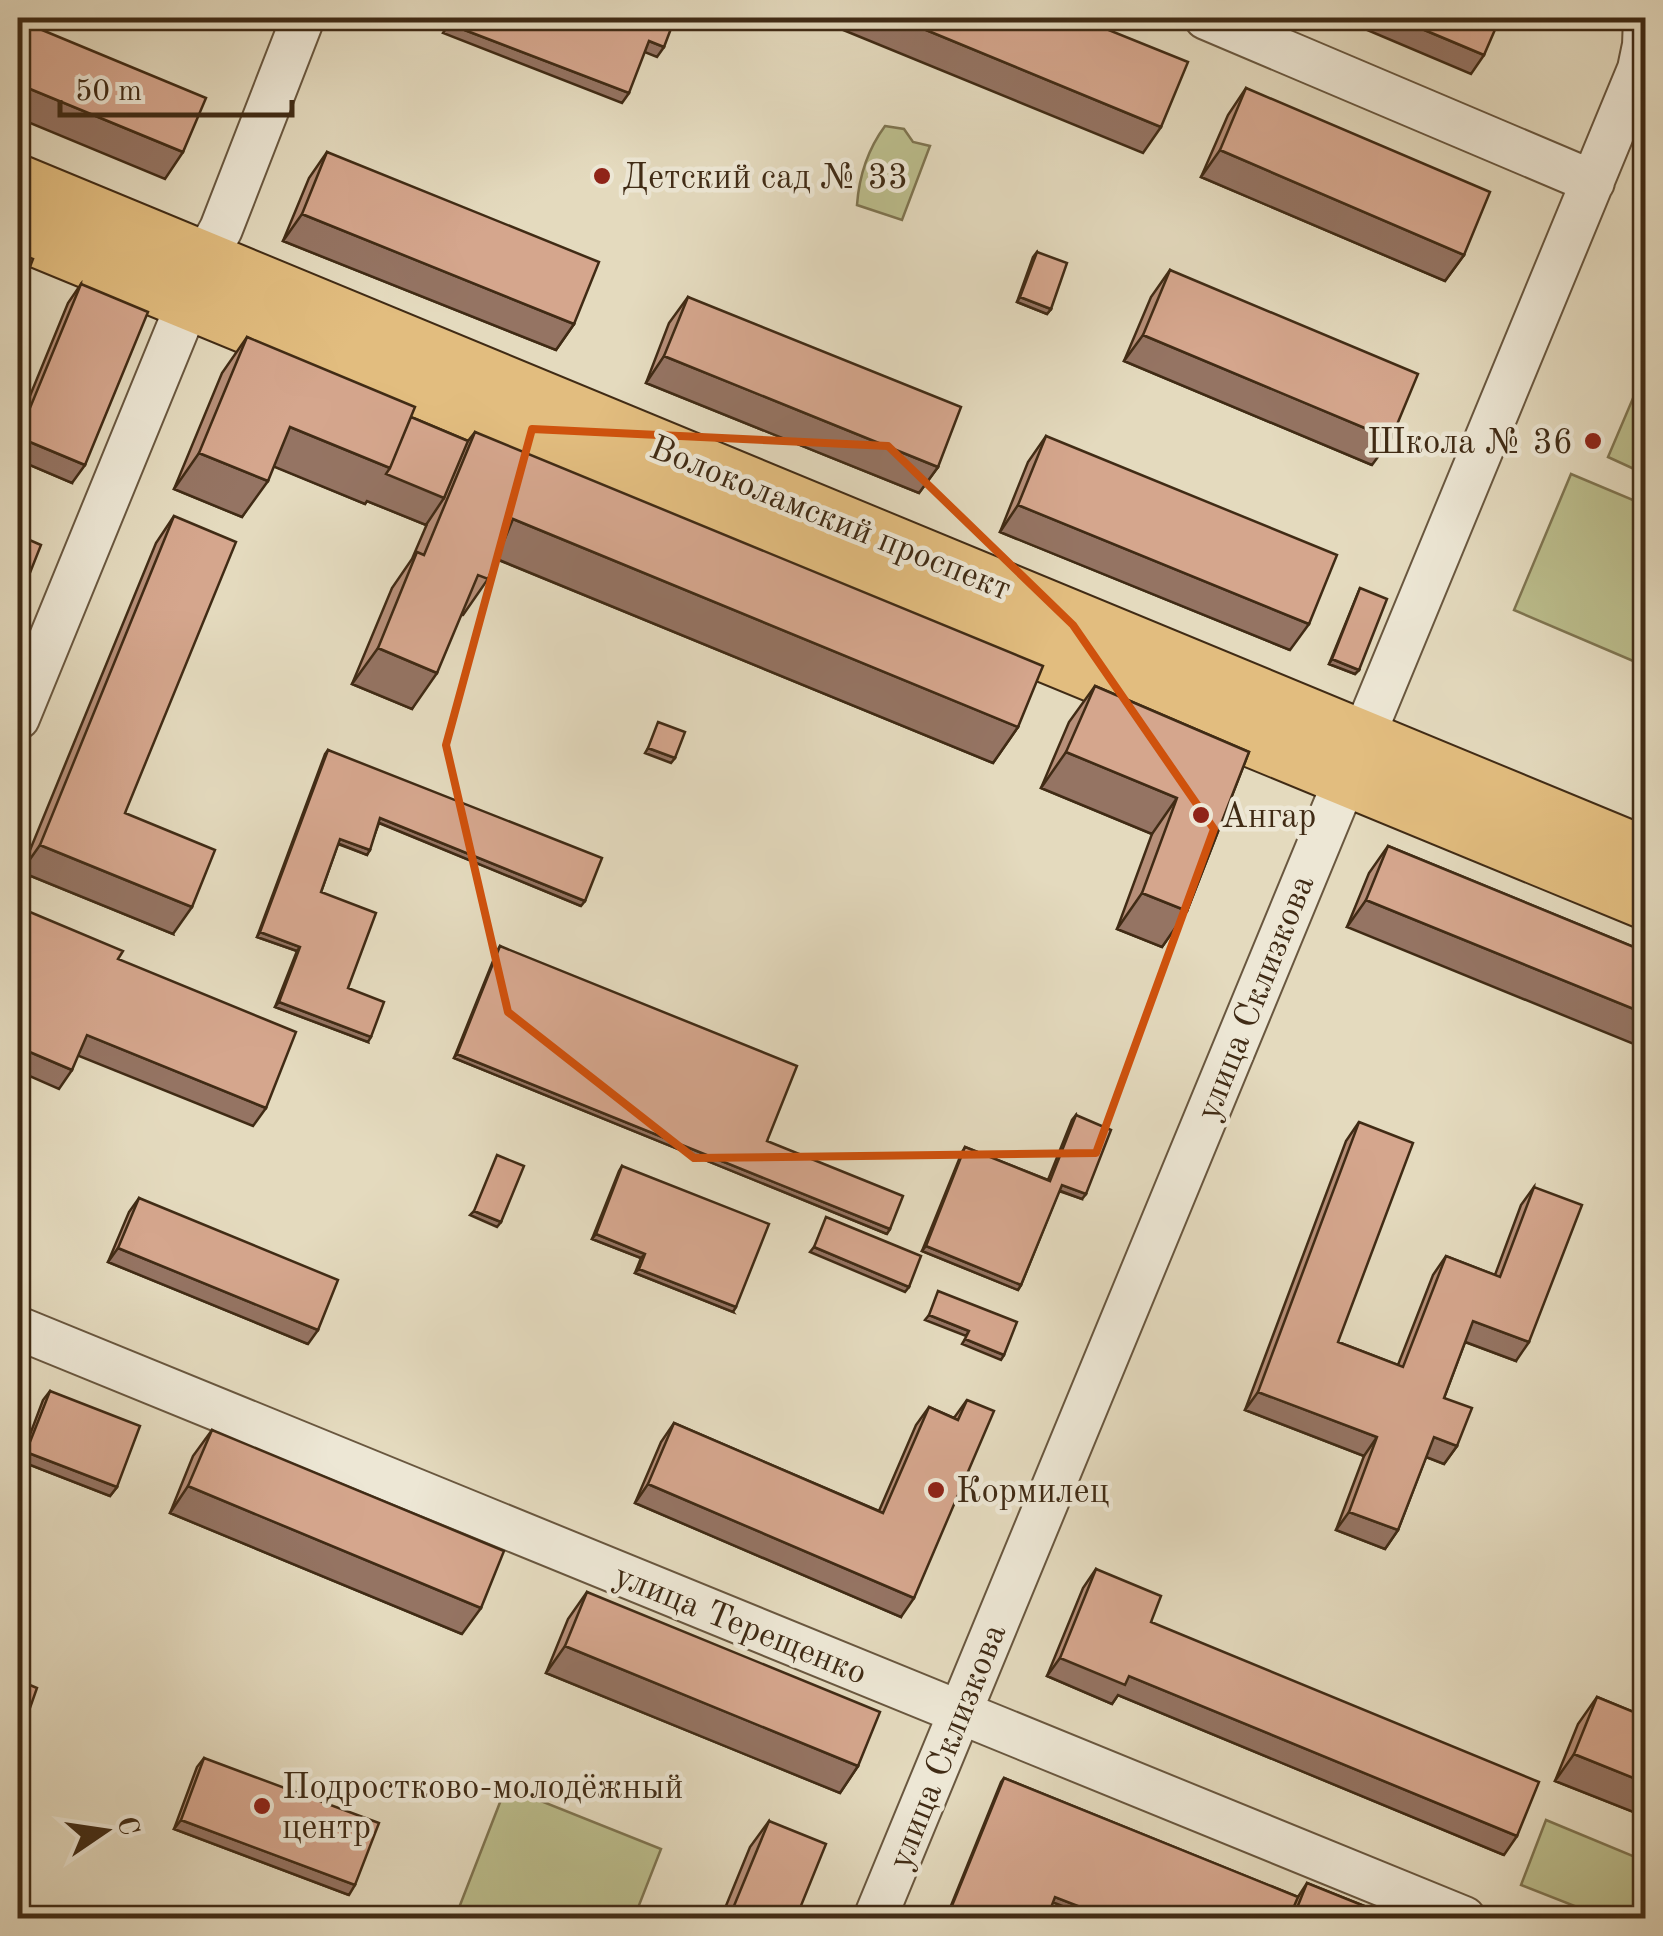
<svg xmlns="http://www.w3.org/2000/svg" width="1663" height="1936" viewBox="0 0 1663 1936" font-family="'Old Standard TT',serif">
<rect width="100%" height="100%" fill="#e4dabe"/>
<filter id="stains"><feTurbulence type="fractalNoise" baseFrequency=".002" numOctaves="4"/><feColorMatrix values="0 0 0 0 .2 0 0 0 0 .09 0 0 0 0 .02 0 0 0 .5 -.17"/></filter>
<radialGradient id="worn" r=".72"><stop offset=".6" stop-color="#630" stop-opacity="0"/><stop offset="1" stop-color="#630" stop-opacity=".3"/></radialGradient>
<path fill="#bbbd8c" stroke="#7e7450" stroke-width="2.5" d="M885,126l19,3 9,13 17,4 -28,74 -45,-15c2,-28 11,-56 28,-79z
M1645,370v104l-37,-17z
M1571,474l74,31v161l-131,-56z
M506,1787l155,62 -27,69h-179z
M1546,1820l99,41v57h-40l-84,-33z"/>
<g fill="none" stroke-linecap="round" stroke-linejoin="round">
<g stroke="#69573f" stroke-width="46">
<path id="minor" d="M1206,18l387,164
M205,258l16,-29 82,-211
M18,718l170,-415
M18,1328l1446,590
M875,1918l764,-1849 5,-24 1,-27"/>
</g>
<g stroke="#402b15" stroke-width="56">
<path id="major" d="M18,181l1628,673
M18,233l1628,670"/>
</g>
<use href="#minor" stroke="#ede7d5" stroke-width="42"/>
<use href="#major" stroke="#e2bd7f" stroke-width="52"/>
</g>
<path fill="#b78f79" stroke="#402b15" stroke-width="2.5" d="M1246,88l218,167 -19,26 -244,-104 27,-62z
M327,152l247,172 -18,26 -273,-109 26,-63z
M1037,252l14,57 -4,5 -30,-12 16,-45z
M1170,270l202,195 -248,-104 27,-64z
M81,284l-9,199 -54,-23v-35l50,-122z
M688,297l250,170 -19,26 -273,-110 23,-60z
M247,337l164,80 57,24 7,-9 543,295 -25,36 -497,-204 -8,20 -25,36h-2l-49,94 -60,-25 40,-96 20,-29 15,-35 -1,1 -59,-24 -2,3 -91,-38 -32,51 -68,-28 48,-116z
M1046,436l244,214 -290,-118 28,-70z
M174,516l-49,297 48,121 -152,-62 135,-329z
M1360,588l-1,82 -4,4 -26,-10z
M1095,686l154,66 -62,159 -25,36 -45,-18 35,-95 -111,-46 28,-66z
M328,750l253,156 -202,-83 -12,32 -29,-11 -17,48 27,96 20,54 -93,-35 22,-56 -40,-14 68,-183z
M1388,846l258,106 -299,-25 22,-54z
M500,946l267,195 120,93 -433,-176 43,-107z
M1076,1115l6,84 -23,-8 -38,94 -3,5 -96,-39 40,-99 3,-5 83,33 24,-60z
M1359,1122l-21,220 60,23 35,-90 13,-19 49,19 26,-70 13,-18 -18,174 -51,-19 -21,56 13,48 -13,18 -18,-7 -28,73 -13,19 -49,-19 28,-74 -119,-46 101,-269z
M622,1166l111,146 -98,-39 6,-15 -49,-19 27,-68z
M139,1198l169,146 -200,-82 21,-50z
M50,1391l67,96 -7,9 -90,-35 23,-61z
M967,1400l-66,217 -266,-114 26,-61 13,-19 205,88 37,-86 13,-18 25,11z
M212,1430l250,204 -292,-121 23,-57z
M1096,1569l55,53 353,233 -386,-160 -6,9 -65,-28 36,-88z
M587,1592l271,174 -18,27 -294,-120 22,-54z
M1597,1697l49,20v100l-91,-36 23,-57z
M204,1758l145,137 -175,-66 23,-62z
M1004,1778l294,119 9,-14 87,35h-301l-40,-16 -6,16h-101l55,-136z
M769,1821l27,97h-75l29,-71z"/>
<path fill="#957463" stroke="#402b15" stroke-width="2.5" d="M814,18h83l264,109 -18,26z
M1339,18h57l88,37 -13,19z
M449,24l180,69 -7,10 -179,-70z
M649,41l15,6 -7,10 -15,-6z
M18,84l165,68 -18,27 -147,-61z
M1220,150l244,105 -19,26 -244,-104z
M302,214l272,110 -18,26 -273,-109z
M1020,297l31,12 -4,5 -30,-12z
M1143,335l248,104 -19,26 -248,-104z
M664,356l274,111 -19,26 -273,-110z
M290,427l100,41 54,30 -18,27 -59,-24 -2,3 -100,-41z
M18,437l67,28 -13,18 -54,-23z
M199,453l69,28 -26,36 -68,-28z
M1018,505l291,119 -19,26 -290,-118z
M513,519l505,208 -25,36 -506,-208z
M378,648l59,25 -25,36 -60,-25z
M1332,659l27,11 -4,4 -26,-10z
M648,748l27,10 -4,5 -26,-10z
M1066,752l111,46 -25,36 -111,-46z
M380,818l205,83 -4,5 -204,-84z
M340,839l30,11 -3,5 -30,-12z
M40,845l152,62 -19,27 -152,-62z
M1142,893l45,18 -25,36 -45,-18z
M1366,900l280,114v35l-299,-122z
M260,932l40,15 -3,4 -40,-14z
M279,1002l92,35 -3,5 -93,-35z
M87,1035l179,73 -13,18 -179,-72z
M18,1047l54,23 -13,19 -41,-18z
M457,1054l433,175 -3,5 -433,-176z
M1062,1185l24,9 -4,5 -24,-9z
M474,1211l27,11 -4,5 -27,-12z
M596,1234l49,20 -4,4 -49,-19z
M926,1246l95,39 -3,5 -96,-39z
M814,1247l95,40 -4,5 -95,-40z
M118,1248l200,82 -10,14 -200,-82z
M639,1269l97,38 -3,5 -98,-39z
M929,1315l40,16 -3,5 -41,-16z
M1473,1321l56,21 -13,19 -56,-21z
M965,1339l39,16 -3,5 -39,-16z
M1258,1392l119,45 -13,19 -119,-46z
M1434,1437l23,9 -13,18 -23,-9z
M26,1452l91,35 -7,9 -90,-35z
M648,1484l266,114 -13,19 -266,-114z
M188,1486l293,122 -19,26 -292,-121z
M1349,1512l49,18 -13,19 -49,-19z
M565,1646l293,120 -18,27 -294,-120z
M1060,1658l69,18 388,160 -13,19 -386,-160 -6,9 -65,-28z
M1574,1754l72,29v34l-91,-36z
M181,1820l174,65 -6,10 -175,-66z
M1055,1897l54,21h-16l-41,-16z"/>
<path fill="#d5a68d" stroke="#402b15" stroke-width="2.5" d="M452,18h157l4,1 1,-1h61l-11,29 -15,-6 -20,52 -180,-69z
M897,18h182l109,44 -27,65z
M1396,18h104l-16,37z
M18,20l188,78 -23,54 -165,-68z
M1246,88l244,104 -26,63 -244,-105z
M327,152l272,110 -25,62 -272,-110z
M1037,252l30,11 -16,46 -31,-12z
M18,253l15,6 -15,39z
M1170,270l248,104 -27,65 -248,-104z
M81,284l67,28 -63,153 -67,-28z
M688,297l273,110 -23,60 -274,-111z
M247,337l168,70 -25,61 -100,-41 -22,54 -69,-28z
M411,417l57,24 -24,57 -58,-24 4,-6z
M475,432l568,234 -25,61 -505,-208 -25,60 -10,-4 -41,98 -59,-25 39,-96 7,3z
M1046,436l291,119 -28,69 -291,-119z
M174,516l62,26 -111,271 90,37 -23,57 -152,-62z
M18,535l23,10 -23,58z
M1360,588l27,11 -28,71 -27,-11z
M1095,686l154,66 -62,159 -45,-18 35,-95 -111,-46z
M658,722l27,10 -10,26 -27,-10z
M328,750l274,108 -17,43 -205,-83 -10,32 -30,-11 -19,53 55,21 -28,75 36,14 -13,35 -92,-35 21,-55 -40,-15z
M1388,846l258,106v62l-280,-114z
M18,907l105,44 -5,8 178,73 -30,76 -179,-73 -15,35 -54,-23z
M500,946l297,120 -30,75 136,55 -13,33 -433,-175z
M1076,1115l35,15 -25,64 -24,-9 -41,100 -95,-39 39,-99 85,34z
M1359,1122l54,21 -75,199 65,25 43,-111 54,21 34,-90 48,18 -53,137 -56,-21 -29,77 28,10 -15,38 -23,-9 -36,93 -49,-18 28,-75 -119,-45z
M497,1155l27,11 -23,56 -27,-11z
M622,1166l147,58 -33,83 -97,-38 6,-15 -49,-20z
M139,1198l199,82 -20,50 -200,-82z
M826,1217l95,39 -12,31 -95,-40z
M938,1291l79,31 -13,33 -39,-16 4,-8 -40,-16z
M50,1391l90,35 -23,61 -91,-35z
M967,1400l27,11 -80,187 -266,-114 26,-61 209,90 46,-106 29,13z
M212,1430l292,121 -23,57 -293,-122z
M1096,1569l65,27 -10,26 388,160 -22,54 -388,-160 -4,9 -65,-27z
M587,1592l293,120 -22,54 -293,-120z
M18,1680l19,8 -19,54z
M1597,1697l49,20v66l-72,-29z
M204,1758l175,65 -24,62 -174,-65z
M1004,1778l294,119 -9,21h-180l-54,-21 -8,21h-100z
M769,1821l57,23 -30,74h-67z
M1307,1883l87,35h-101z"/>
<path fill="none" stroke="#cf520d" stroke-width="8" stroke-linejoin="round" d="M532,429l356,17 185,179 141,204 -118,324 -402,5 -186,-146 -62,-267z"/>
<g fill="#8f2418" stroke="#ede7d5" stroke-width="4">
<circle cx="602" cy="176" r="10"/>
<circle cx="1593" cy="441" r="10"/>
<circle cx="1201" cy="815" r="10"/>
<circle cx="936" cy="1490" r="10"/>
<circle cx="262" cy="1806" r="10"/>
</g>
<g text-anchor="middle" stroke-width="9" stroke-linejoin="round" paint-order="stroke">
<g font-size="35" fill="#402b15" stroke="#ede7d5" text-anchor="start">
<text x="622" y="188">Детский сад № 33</text>
<text x="1573" y="453" text-anchor="end">Школа № 36</text>
<text x="1221" y="827">Ангар</text>
<text x="956" y="1502">Кормилец</text>
<text x="282" y="1798">Подростково-молодёжный<tspan x="282" dy="40">центр</tspan></text>
</g>
<g font-size="35" fill="#402b15" stroke="#ede7d5">
<text transform="translate(831 517) rotate(22)" y="12">Волоколамский проспект</text>
<text transform="translate(1254 997) rotate(-68)" y="12">улица Склизкова</text>
<text transform="translate(741 1623) rotate(22)" y="12">улица Терещенко</text>
<text transform="translate(946 1746) rotate(-68)" y="12">улица Склизкова</text>
</g>
</g>
<rect width="1663" height="1936" fill="none" stroke="#e4dabe" stroke-width="60"/>
<rect x="20" y="20" width="1623" height="1896" fill="none" stroke="#402b15" stroke-width="5"/>
<rect x="30" y="30" width="1603" height="1876" fill="none" stroke="#402b15" stroke-width="2.5"/>
<g transform="translate(105 1831) rotate(77)" stroke="#ede7d5" stroke-width="8" paint-order="stroke">
<path d="M0-8L18 38L0 25L-18 38Z" fill="#402b15"/>
<text y="-15" font-size="28" font-weight="bold" text-anchor="middle" fill="#402b15">С</text>
</g>
<path d="M60 100v15h232v-15" fill="none" stroke="#402b15" stroke-width="5"/>
<text x="75" y="100" font-size="30" fill="#402b15" stroke="#ede7d5" stroke-width="8" paint-order="stroke">50 m</text>
<rect width="100%" height="100%" filter="url(#stains)"/>
<rect width="100%" height="100%" fill="url(#worn)"/>
</svg>
